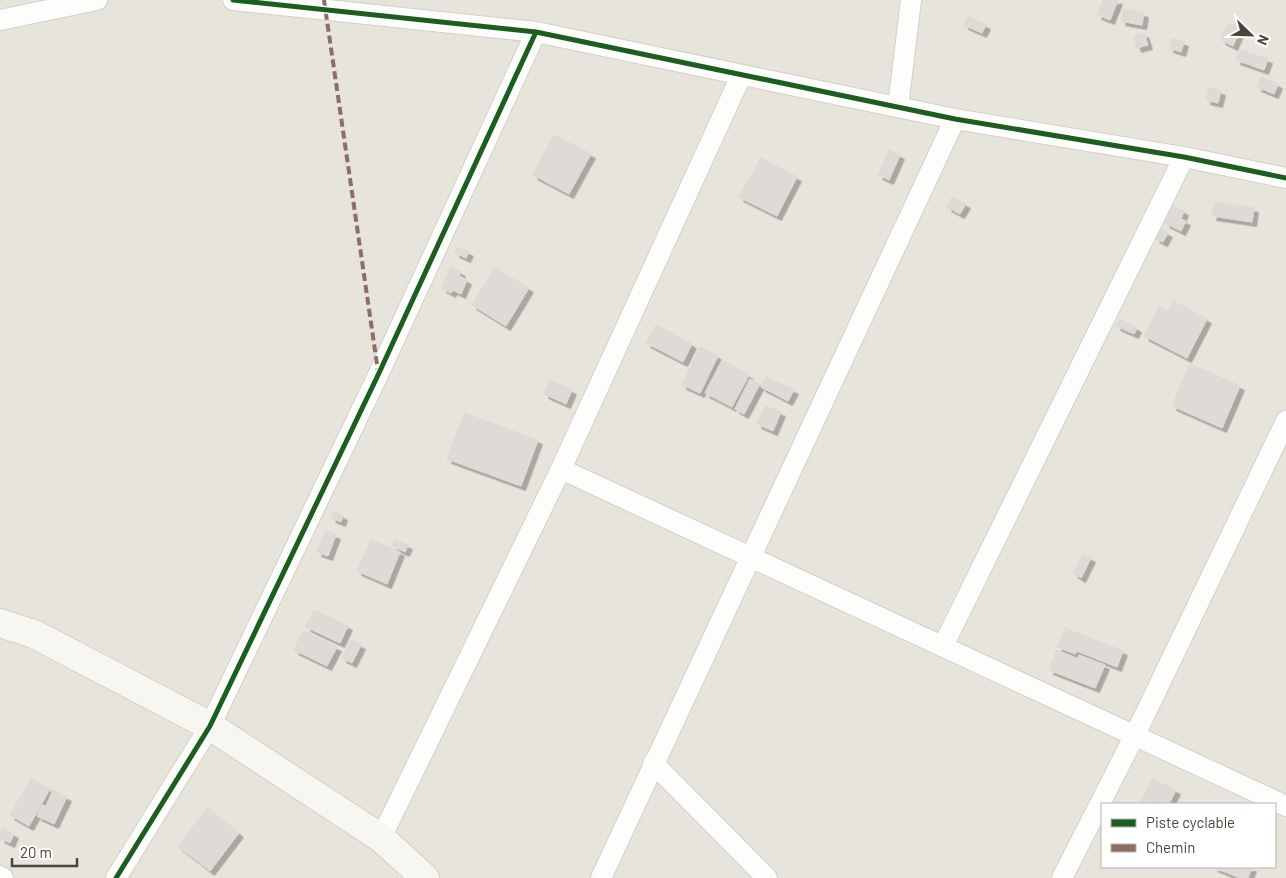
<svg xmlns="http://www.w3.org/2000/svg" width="1286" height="878" viewBox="0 0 1286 878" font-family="Barlow,sans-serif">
<defs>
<filter id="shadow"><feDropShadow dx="4.5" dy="4.5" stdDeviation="0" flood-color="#0004"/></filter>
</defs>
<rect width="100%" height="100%" fill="#f4f2ee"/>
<path fill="#e7e4dc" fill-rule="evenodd" d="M0,0h1286v878h-1286zM1102,804h173v63h-173z"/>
<path fill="#dedbd6" stroke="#dcd9d4" filter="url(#shadow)" d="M1103,0h15l-8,20 -13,-5z
M1124,9l20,4 -2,12 -21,-4z
M968,16l18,9 -4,8 -18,-8z
M1228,23l13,5 -8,18 -12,-6z
M1144,33l4,12 -11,3 -3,-12z
M1172,38l12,4 -3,10 -12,-4z
M1240,50l28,9 -4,11 -28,-10z
M1261,77l17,7 -4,10 -17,-7z
M1209,88l12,3 -3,12 -12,-3z
M554,135l37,19 -22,40 -36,-19z
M889,150l11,5 -11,25 -11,-5z
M761,158l36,19 -20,39 -38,-19z
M952,197l14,7 -6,10 -13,-7z
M1215,202l39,6 -2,14 -40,-6z
M1173,206l11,5 -3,8 5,2 -5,10 -16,-8z
M1160,229l8,4 -5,9 -8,-4z
M457,247l12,5 -3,6 -11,-5z
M451,267l10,5 -2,4 8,4 -6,14 -8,-4 -2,3 -9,-5z
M495,268l34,20 -23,38 -34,-21z
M1173,301l34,18 -20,39 -43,-22 15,-29 9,4z
M1120,319l17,9 -3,6 -18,-8z
M656,325l36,19 -9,18 -37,-19z
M700,347l18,9 -18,37 -18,-8z
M722,360l27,15 -17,32 -27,-14z
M1190,364l50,22 -18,42 -50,-22z
M766,377l28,13 -6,11 -27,-14z
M750,379l10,5 -16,30 -9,-5z
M550,380l22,10 -6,14 -22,-10z
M765,406l16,6 -8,19 -16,-7z
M464,413l74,27 -17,46 -74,-27z
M334,511l9,5 -2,6 -10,-4z
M325,531l11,4 -8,21 -11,-4z
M371,540l29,12 -13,32 -30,-13z
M395,540l13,5 -3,7 -13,-6z
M1083,554l8,4 -10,20 -8,-5z
M314,610l34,16 -8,17 -34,-16z
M1065,628l58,23 -6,16 -40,-16 -2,3 -18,-7z
M303,631l34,16 -10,19 -33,-16z
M351,640l10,5 -9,18 -10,-5z
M1057,650l21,9 1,-4 26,10 -10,23 -46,-18z
M31,779l19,10 -21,37 -19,-11z
M1152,779l24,11 -7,14h-6l-19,-8z
M53,790l14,7 -13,27 -17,-8 5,-11 4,1z
M1144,796l19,8h-23z
M208,808l31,25 -29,38 -32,-25z
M3,828l11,6 -4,9 -10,-5z
M1213,867h39l-4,11h-8z"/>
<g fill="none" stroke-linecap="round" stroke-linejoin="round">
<g stroke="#d2d0cb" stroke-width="22">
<path id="street" d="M233,0l303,32 419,87 229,38 102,21
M0,20l97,-20
M898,107l13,-107
M561,469l725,337
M943,646l241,-489
M653,763l114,115
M381,838l180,-369 180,-393
M0,876l3,2
M116,878l94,-152 169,-353 157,-341
M601,878l354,-759
M1062,878l73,-143 151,-314"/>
</g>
<g stroke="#d3cfc5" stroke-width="30">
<path id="secondary" d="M0,623l34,11 176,92 171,112 44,40"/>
</g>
<use href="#street" stroke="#fdfdfc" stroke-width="20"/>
<use href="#secondary" stroke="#f7f6f1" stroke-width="28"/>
<path stroke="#8d6e63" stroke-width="4" stroke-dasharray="8 4" stroke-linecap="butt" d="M324,0l54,371"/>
<g stroke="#fff" stroke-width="8">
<path id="cycleway" d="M233,0l303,32 419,87 229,38 102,21
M116,878l94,-152 169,-353 157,-341"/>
</g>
<use href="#cycleway" stroke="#1b5e20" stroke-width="5"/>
</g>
<rect x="1101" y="803" width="175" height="65" fill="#ffffff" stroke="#b7b4b0"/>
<rect x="1111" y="819" width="25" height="8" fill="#1b5e20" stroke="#b7b4b0"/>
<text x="1146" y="828" font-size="15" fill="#4b4439">Piste cyclable</text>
<rect x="1111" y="844" width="25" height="8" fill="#8d6e63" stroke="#b7b4b0"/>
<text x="1146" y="853" font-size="15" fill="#4b4439">Chemin</text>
<g transform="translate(1251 35) rotate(113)" stroke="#ffffff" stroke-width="4" paint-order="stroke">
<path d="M0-4L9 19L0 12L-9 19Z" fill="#4b4439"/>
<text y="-8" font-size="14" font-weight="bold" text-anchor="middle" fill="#4b4439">N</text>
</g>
<path d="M12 858v8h65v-8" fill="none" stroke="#4b4439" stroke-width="2.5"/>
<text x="20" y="858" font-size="15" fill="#4b4439" stroke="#ffffff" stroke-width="4" paint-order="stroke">20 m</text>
</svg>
